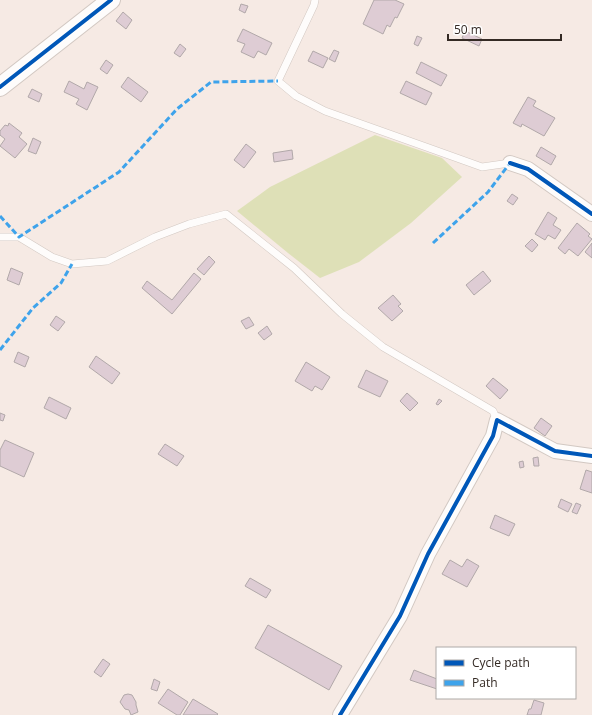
<svg xmlns="http://www.w3.org/2000/svg" width="592" height="715" viewBox="0 0 592 715" font-family="'Open Sans',sans-serif">
<rect width="100%" height="100%" fill="#f6eae4"/>
<path fill="#dee0b7" d="M375,135l67,23 20,19 -51,46 -52,39 -39,16 -32,-25 -51,-42 33,-24z"/>
<path fill="#deccd4" stroke="#b1a8a9" d="M374,0h21l9,4 -7,14 -2,-1 -5,10 -3,-2 -4,9 -20,-10z
M241,4l7,2 -3,7 -6,-3z
M123,12l9,8 -6,9 -10,-8z
M243,29l29,14 -6,12 -8,-4 -4,7 -13,-6 4,-8 -8,-3z
M465,31l17,8 -3,7 -17,-8z
M417,36l5,2 -4,8 -4,-2z
M180,44l6,5 -6,8 -6,-4z
M334,50l5,2 -4,10 -6,-3z
M313,51l15,7 -5,10 -15,-7z
M106,60l7,5 -6,9 -7,-5z
M421,62l26,13 -6,11 -25,-13z
M128,77l20,15 -7,10 -20,-15z
M69,81l15,8 3,-7 11,5 -11,23 -11,-6 3,-5 -15,-7z
M406,81l26,12 -6,12 -26,-12z
M32,89l10,5 -3,8 -11,-5z
M528,97l8,4 -3,5 22,12 -11,18 -22,-12 -1,3 -8,-4z
M9,123l13,10 -3,4 8,7 -12,14 -15,-12 5,-7 -5,-4v-4l5,-6 3,1z
M33,138l8,4 -5,12 -8,-3z
M246,144l10,8 -12,16 -10,-8z
M541,147l15,9 -5,9 -15,-9z
M292,150l1,9 -19,3 -1,-9z
M512,194l6,4 -5,7 -6,-4z
M548,212l9,6 -4,7 8,5 -6,9 -7,-4 -3,5 -10,-6z
M577,223l13,11 -2,2 4,3 -14,17 -9,-7 -4,5 -7,-6z
M532,239l6,6 -6,7 -7,-6z
M592,243v15l-7,-6z
M209,256l6,6 -11,13 -7,-6z
M11,268l12,5 -4,12 -12,-5z
M483,271l8,10 -17,14 -8,-10z
M194,273l7,6 -29,35 -30,-26 5,-7 25,19z
M393,295l8,9 -3,2 5,5 -11,10 -14,-13z
M56,316l9,6 -7,9 -8,-6z
M249,317l5,8 -8,4 -5,-8z
M267,326l5,8 -8,6 -6,-7z
M18,352l11,5 -4,10 -11,-5z
M96,356l24,17 -8,11 -23,-17z
M306,362l24,15 -8,13 -7,-4 -3,5 -17,-10z
M366,370l22,11 -8,16 -22,-10z
M493,378l15,12 -8,9 -14,-13z
M407,393l11,10 -8,8 -10,-10z
M49,397l22,11 -5,11 -22,-11z
M439,399l3,2 -4,4 -2,-1z
M0,413l5,2 -2,6 -3,-1z
M541,418l11,8 -7,10 -11,-8z
M5,440l29,13 -10,24 -24,-11v-16z
M165,444l19,12 -7,10 -19,-12z
M538,457l1,9h-5l-1,-8z
M523,461l1,6 -4,1 -1,-6z
M586,470l6,2v21l-12,-4z
M561,499l11,5 -4,8 -10,-5z
M576,503l5,2 -4,9 -5,-2z
M495,515l20,9 -6,12 -19,-8z
M467,559l12,7 -12,21 -25,-13 8,-14 12,7z
M250,578l21,12 -5,8 -21,-12z
M268,625l74,41 -13,24 -74,-42z
M103,659l7,5 -9,13 -7,-5z
M414,670l23,9v10l-27,-9z
M154,679l6,3 -3,9 -6,-2z
M168,689l20,13 -8,13h-3l-19,-12z
M128,694l4,1 4,7v3l2,7 -7,3 -2,-5 -4,-1 -5,-7 4,-7z
M193,699l25,15 -1,1h-34z
M534,700l10,3 -3,12h-14l2,-6h2z"/>
<g fill="none" stroke-linecap="round" stroke-linejoin="round">
<g stroke="#d2c8c2" stroke-width="8">
<path id="service" d="M315,0l-1,5 -36,76 18,15 29,15 104,37 53,19 28,-4
M0,237h19l33,20 20,7 35,-3 48,-24 34,-13 37,-10 68,54 48,46 41,33 110,64 4,9"/>
</g>
<g stroke="#d2c8c2" stroke-width="16">
<path id="minor" d="M510,163l18,6 64,45
M340,715l60,-99 28,-62 65,-118 4,-16 58,31 37,5"/>
</g>
<g stroke="#d2c8c2" stroke-width="20">
<path id="tertiary" d="M0,87l111,-87"/>
</g>
<use href="#service" stroke="#fefcfb" stroke-width="7"/>
<use href="#minor" stroke="#fefcfb" stroke-width="14"/>
<use href="#tertiary" stroke="#fefcfb" stroke-width="18"/>
<path stroke="#3ea3eb" stroke-width="3" stroke-dasharray="6 3" stroke-linecap="butt" d="M0,216l19,21 100,-65 58,-63 34,-27 67,-1
M433,243l55,-51 22,-29
M0,350l33,-42 28,-25 11,-19"/>
<g stroke="#fff" stroke-width="6">
<path id="cycleway" d="M0,87l111,-87
M510,163l18,6 64,45
M340,715l60,-99 28,-62 65,-118 4,-16 58,31 37,5"/>
</g>
<use href="#cycleway" stroke="#0057b8" stroke-width="4"/>
</g>
<rect x="436" y="647" width="140" height="52" fill="#ffffff" stroke="#aeaaa7"/>
<rect x="444" y="660" width="20" height="6" fill="#0057b8" stroke="#aeaaa7"/>
<text x="472" y="667" font-size="12" fill="#342a24">Cycle path</text>
<rect x="444" y="680" width="20" height="6" fill="#3ea3eb" stroke="#aeaaa7"/>
<text x="472" y="687" font-size="12" fill="#342a24">Path</text>
<path d="M448 34v6h113v-6" fill="none" stroke="#342a24" stroke-width="2"/>
<text x="454" y="34" font-size="12" fill="#342a24" stroke="#ffffff" stroke-width="3" paint-order="stroke">50 m</text>
</svg>
